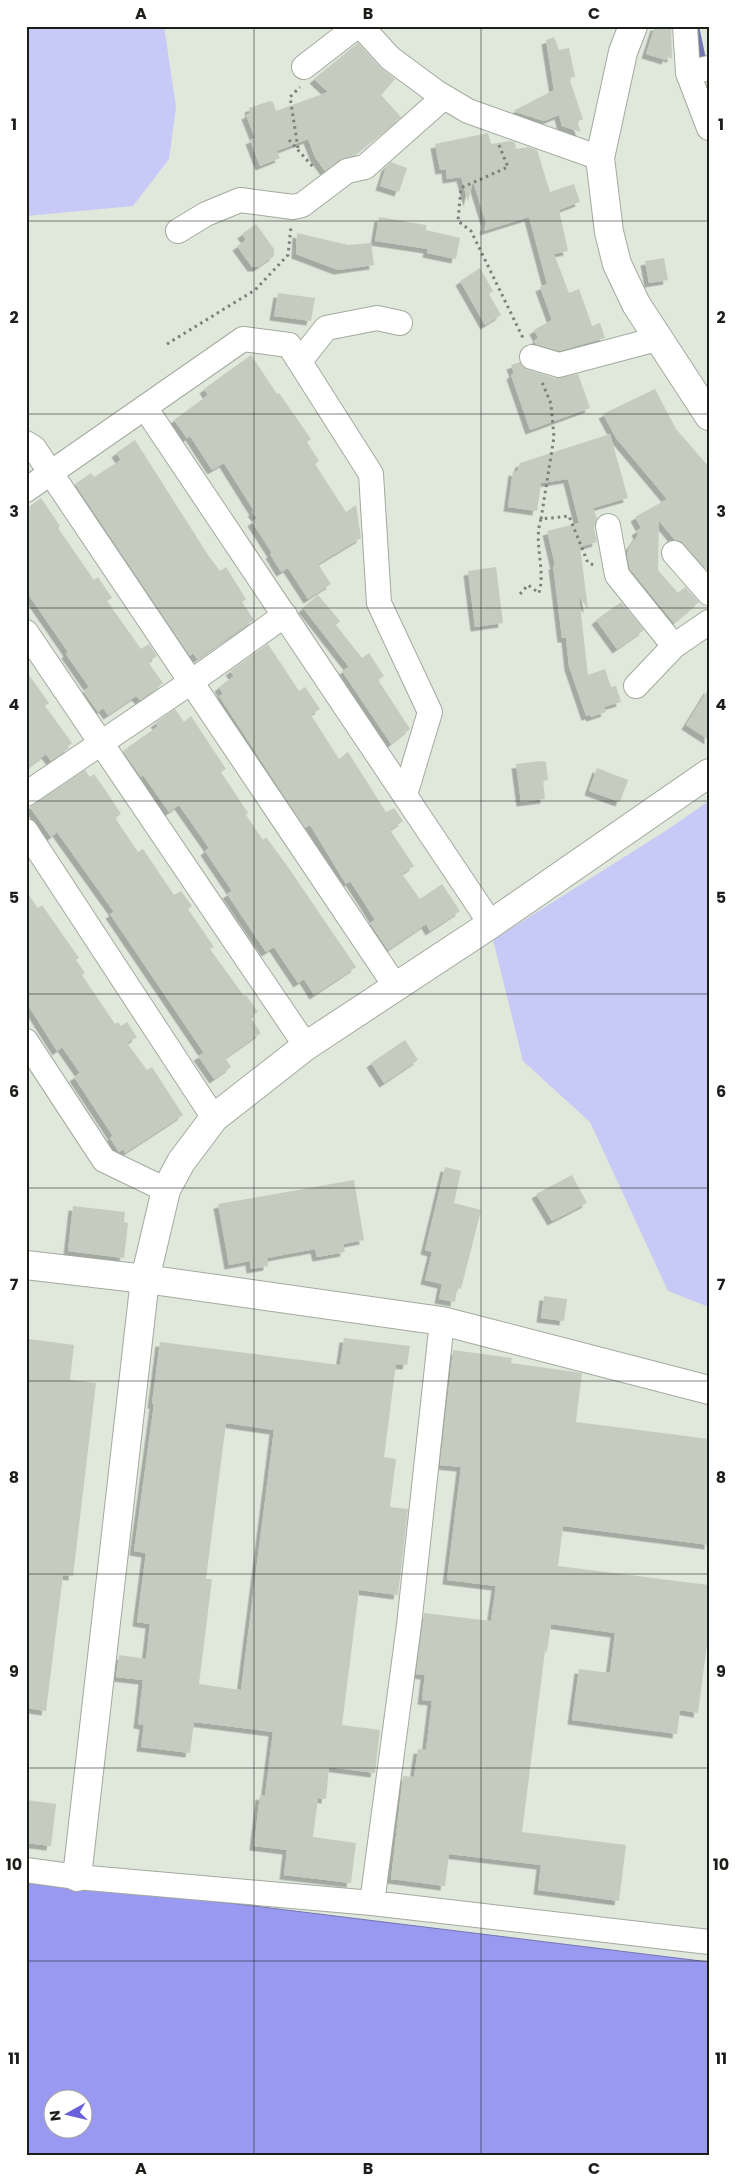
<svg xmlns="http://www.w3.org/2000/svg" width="735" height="2182" viewBox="0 0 735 2182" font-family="Poppins,sans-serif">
<defs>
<filter id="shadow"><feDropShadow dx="-4.5" dy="4.5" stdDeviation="0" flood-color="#0004"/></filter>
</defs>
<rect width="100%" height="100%" fill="#e0e7db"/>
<path fill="#c7c9f6" d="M26,26h138l12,81 -7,52 -36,47 -107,10z
M709,801v506l-41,-16 -78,-169 -67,-61 -30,-121 174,-110z"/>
<path fill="#9999f1" stroke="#7474b0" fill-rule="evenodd" d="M26,1878l683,84v194h-683zM52,2100h30v30h-30z"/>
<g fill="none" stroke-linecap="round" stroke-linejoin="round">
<path stroke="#7474b0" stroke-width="6" d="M696,26l8,38"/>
</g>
<path fill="#c5cbbf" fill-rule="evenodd" filter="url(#shadow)" d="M655,26h16l1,32 -5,-1 -1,3 -20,-6z
M554,37l5,13 10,-2 6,29 -6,1 14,41 -6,3 4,10 -19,-6 -3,-11 -15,6 -31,-10 41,-21 -8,-50z
M358,43l22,24 15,12 -14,16 20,22 -48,39 -14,4 -14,11 -10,-14 -7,-18 -31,12 3,7 -20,8 -10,-26 5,-2 -9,-23 4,-2 -1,-5 21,-7 3,1 3,9 52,-19 -14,-13z
M488,133l3,11 19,-3 5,1 1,7 12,-2 9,3 13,42 24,-8 6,18 -21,8 9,41 -14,3 15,39 10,-4 13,37 8,-3 5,15 -46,13 -23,-7 -2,-3 4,-3 -4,-8 18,-10 -12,-33 7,-3 -18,-67 -45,14 2,-8 -13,-42 -5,21 -7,-25 -14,2 -1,-10 -6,1 -5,-26z
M391,162l16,6 -8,24 -19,-6 6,-19z
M379,217l47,8v5l34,8 -4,21 -29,-6 1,-4 -53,-8z
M256,224l18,25v7l-16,11h-6l-15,-21 9,-6 -4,-6z
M297,233l51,12 23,-2 3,22 -36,5 -42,-16z
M664,258l4,22 -19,3 -4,-22z
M480,268l13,23 -4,3 12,21 -16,10 -25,-44z
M278,293l37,5 -4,23 -37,-5z
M251,355l26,39 2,-1 32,46 -4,3 12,19 -4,3 31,48 10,-7 5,33 -43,26 13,20 -23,15 -20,-31 -7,4 -11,-18 2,-1 -20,-31 5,-4 -5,-6 2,-1 -30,-48 -12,7 -22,-34 -3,2 -13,-18 34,-25 -4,-6z
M520,362l8,8 27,8 23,-4 12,34 -60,22 -19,-55 3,-2 -3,-8z
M655,389l21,40 33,38v105l-25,-28 -9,-4 -16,-19 -1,49 20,23 7,-6 14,15 -25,21 -44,-54 -3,-14 2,-7 9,-13 -2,-4 5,-3 -6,-11 32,-18 -51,-61 -13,-24z
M610,434l18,64 -35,10 4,11 -3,9 3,14 -17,5 8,62 -9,-13 9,79 17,-6 6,18 5,-1 5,16 -17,5 2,5 -15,5 -1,-2 -4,1 -17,-50 -3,-28h-4l-9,-73h2l-8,-34 32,-8 -11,-44 -27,4 -4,28 -29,-4 5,-36 4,1 3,-9z
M135,440l73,115 12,16 6,-4 20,32 -4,3 12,18 -57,39 -4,-6 -3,3 -115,-172 16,-11 3,4 27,-17 -5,-7z
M41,498l19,28 -2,2 36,52 4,-3 14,21 -5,3 34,48 8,-5 8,12 -9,6 15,21 -23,17 -4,-4 -28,19 -5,-7 -5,4 -15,-21 6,-4 -23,-33 2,-2 -42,-61v-82z
M496,567l7,56 -28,4 -7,-56z
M318,595l22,26 -4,4 26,33 7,-5 15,23 -6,4 32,49 -19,15 -49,-73 7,-4 -46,-59z
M621,602l23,28 -27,19 -21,-29z
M268,644l31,47 6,-4 15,22 -9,6 28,44 9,-7 38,60 8,-4 9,13 -13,9 24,36 -12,8 18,25 22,-15 18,27 -30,20 -4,-7 -38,26 -18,-27 5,-3 -17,-27 -8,-12 -4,3 -36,-59 -5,3 -86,-132 4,-2 -4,-7 15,-11 -4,-5z
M26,671l23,32 -4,3 27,37 -4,3 1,2 -18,13 -5,-7 -20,15z
M709,688v52l-23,-15z
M175,709l9,13 7,-6 35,53 -5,3 27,41 -2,2 17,25 3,-3 22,30 68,100 -42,28 -10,-16 -6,4 -24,-36 -8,5 -39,-58 5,-3 -27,-40 4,-3 -30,-43 -10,7 -26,-37 -2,2 -18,-26 35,-25 -3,-3z
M542,761l4,1 2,18 -5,1 2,18 -24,3 -5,-38z
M597,768l31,12 -8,22 -31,-11z
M85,770l5,7 4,-3 12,17 15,23 -6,4 23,34 5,-3 31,46 7,-4 11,15 -4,3 26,38 -4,2 34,47 2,-1 12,17 -8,5 11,16 -36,25 6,9 -17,12 -16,-23 6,-3 -94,-139 4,-2 -57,-80 -6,5 -21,-30z
M26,891l12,17 4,-3 37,53 -3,2 9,13 -3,2 33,49 3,-2 3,4 6,-4 10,15 -10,6 20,27 5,-3 31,48 -58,38 -2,-4 -4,3 -9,-14 3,-2 -39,-59 6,-4 -18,-26 -5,4 -31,-49z
M405,1040l13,20 -34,23 -13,-20z
M445,1167l16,4 -7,32 27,7 -20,79 -4,-1 -2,14 -16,-3 3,-15 -17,-4 7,-28 -7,-2z
M572,1175l15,28 -35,18 -16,-27z
M354,1180l10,60 -21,4 2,8 -28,5 -2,-8 -48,9 1,8 -17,3 -1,-8 -21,4 -11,-61z
M73,1206l52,6 -1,10 4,1 -4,35 -56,-7z
M544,1296l23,3 -3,22 -23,-3z
M344,1338l66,8 -3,19 -11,-1 -12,93 12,2 -6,48 18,2 -10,86 -39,-5 -17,135 38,5 -5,43 -46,-6 -3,32 -8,-1 -5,39 43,6 -5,40 -67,-8 3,-25 -33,-4 6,-51 5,1 8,-64 -79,-10 -4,31 -49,-6 3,-22 -6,-1 5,-44 -27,-3 3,-22 27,4 4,-35 -13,-2 9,-69 -12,-2 20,-147h-2l8,-62 180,23zM226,1423l48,7 -33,260 -42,-6 13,-105h-6z
M29,1339l45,6 -4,35 26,3 -23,193 -10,-1 -17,136 -20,-3v-345z
M453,1350l59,8 -1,5 71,10 -6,49 133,17v106l-146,-19 -5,40 151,19v60l-2,-1 -9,69 -18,-3 -3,24 -105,-14 7,-51 31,4 5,-40 -64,-9 -4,28 -2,-1 -23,181 104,13 -7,56 -81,-11 3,-25 -92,-11 -4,32 -54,-7 12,-103 11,1 4,-28 8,1 6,-49 -10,-1 3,-25 -9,-1 8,-61 67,8 5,-35 -49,-6 14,-113 -21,-2z
M26,1800l30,4 -5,42 -25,-3z"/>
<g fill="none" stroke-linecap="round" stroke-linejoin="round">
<g stroke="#a3aa9e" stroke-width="26">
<path id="minor" d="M361,26l29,32 46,34 32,19 132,47
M685,26l3,47 21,55
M304,67l53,-41
M688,73l21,-5
M178,231l28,-17 34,-14 53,7 9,-2 45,-34 18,-4 79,-70
M532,357l27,8 98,-26
M300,361l26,-33 51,-10 23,5
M146,409l345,515
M26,443l8,5 362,539
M26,490l217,-151 46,6 82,129 8,129 51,109 -25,83
M608,526l9,49 57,71
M674,553l35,40
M26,632l280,414
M636,686l38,-40 35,-24
M26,794l165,-112 94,-67
M26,831l188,287
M26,1041l78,119 62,30
M26,1870l51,7 295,26 337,39
M372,1903l37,-278 33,-304"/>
</g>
<g stroke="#a3aa9e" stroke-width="30">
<path id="tertiary" d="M633,26l-10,26 -23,106 9,74 8,32 19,40 73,112
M26,1265l119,14 297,42 267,69
M77,1877l68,-598 21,-89 15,-28 33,-44 92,-72 185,-122 218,-151"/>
</g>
<path stroke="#7b8078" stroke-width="3" stroke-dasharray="2.5 4" stroke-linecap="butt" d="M289,140l26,29
M499,145l9,22 -47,21 -3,33 13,10 52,107
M298,148l-8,-51 10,-10
M167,344l88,-54 33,-35 3,-28
M541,519l13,-82 -3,-33 -9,-22
M520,594l8,-9 11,8c7,-24 -6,-50 2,-74l28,-3 19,47 6,2"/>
<use href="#minor" stroke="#fff" stroke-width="24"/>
<use href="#tertiary" stroke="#fff" stroke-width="28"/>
</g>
<path fill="none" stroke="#1c1e1a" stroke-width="1" stroke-opacity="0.55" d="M254,26v2130M481,26v2130M26,221h683M26,414h683M26,608h683M26,801h683M26,994h683M26,1188h683M26,1381h683M26,1574h683M26,1768h683M26,1961h683"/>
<rect width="735" height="2182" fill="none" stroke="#ffffff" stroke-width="55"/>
<g transform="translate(68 2114) rotate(262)"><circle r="24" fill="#ffffff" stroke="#a4a5a3"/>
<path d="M0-4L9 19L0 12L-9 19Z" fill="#6a60da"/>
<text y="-8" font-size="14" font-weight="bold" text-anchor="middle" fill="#1c1e1a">N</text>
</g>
<rect x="28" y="28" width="680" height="2126" fill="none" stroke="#1c1e1a" stroke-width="2"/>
<g font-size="16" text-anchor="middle" font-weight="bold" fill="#1c1e1a">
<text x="141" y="19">A</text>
<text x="368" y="19">B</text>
<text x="594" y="19">C</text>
<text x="14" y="130">1</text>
<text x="721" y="130">1</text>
<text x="14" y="323">2</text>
<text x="721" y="323">2</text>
<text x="14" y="517">3</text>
<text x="721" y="517">3</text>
<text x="14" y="710">4</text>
<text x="721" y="710">4</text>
<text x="14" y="903">5</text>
<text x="721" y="903">5</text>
<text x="14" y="1097">6</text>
<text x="721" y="1097">6</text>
<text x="14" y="1290">7</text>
<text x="721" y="1290">7</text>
<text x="14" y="1483">8</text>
<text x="721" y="1483">8</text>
<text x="14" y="1677">9</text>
<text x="721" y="1677">9</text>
<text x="14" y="1870">10</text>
<text x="721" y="1870">10</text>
<text x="14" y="2064">11</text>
<text x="721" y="2064">11</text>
<text x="141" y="2174">A</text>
<text x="368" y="2174">B</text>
<text x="594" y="2174">C</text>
</g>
</svg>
